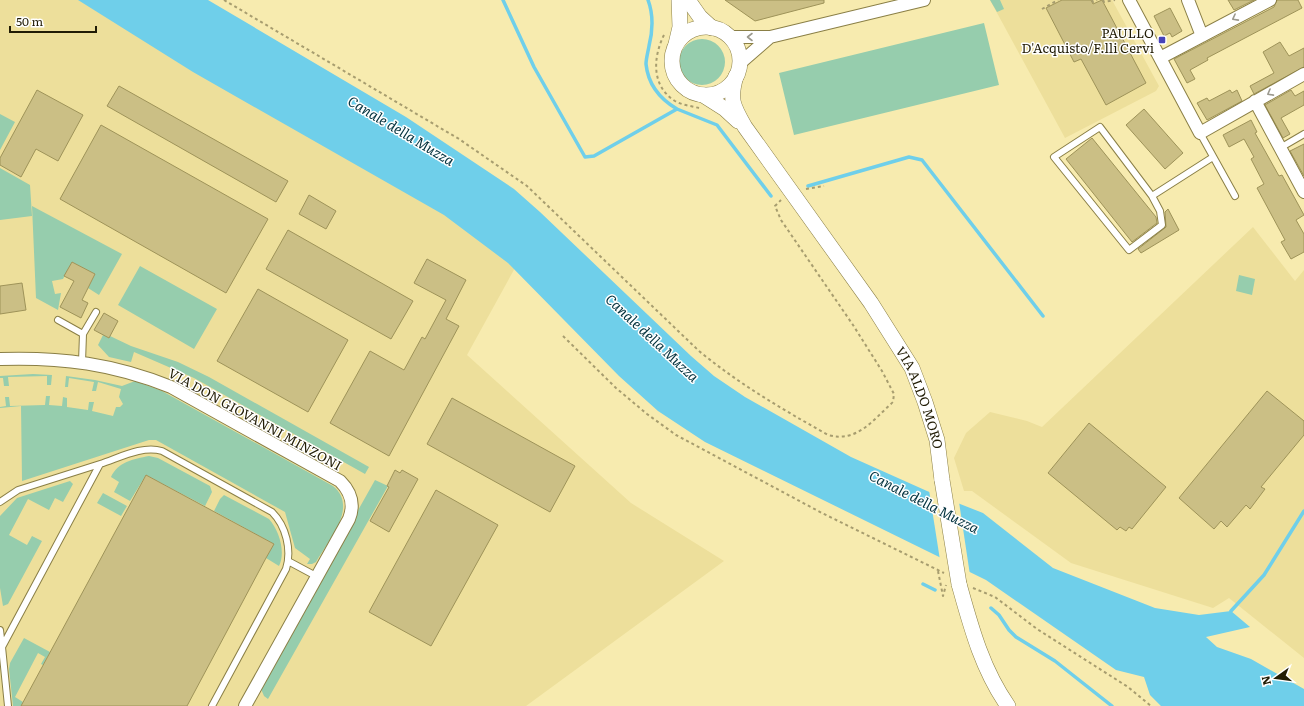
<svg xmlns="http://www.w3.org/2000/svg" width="1304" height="706" viewBox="0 0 1304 706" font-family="Literata,serif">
<rect width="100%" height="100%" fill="#f7ebaf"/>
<path fill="#eddf9b" d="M0,0h106l415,257 -54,98 164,148 93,58 -198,145h-526z
M990,0h122l47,86 -3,5 -91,47z
M1253,227l42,54 9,-11v388l-75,-60 -16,10 -142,-45 -99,-72h-8l-10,-33 12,-25 24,-21 37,9 15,6z"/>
<path fill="#96cdad" d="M990,0h10l4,9 -7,3z
M984,23l15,62 -205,50 -15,-62z
M679 62a23 23 0 1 1 46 0a23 23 0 1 1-46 0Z
M0,114l15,8 -15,28z
M0,168l30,17 2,31 -32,4z
M32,206l90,48 -23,41 -11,-7 7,-14 -23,-12 -9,17 -11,2 3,13 6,-1 -3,17 -22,-12z
M140,266l77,43 -23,40 -76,-44z
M1239,275l16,4 -3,16 -16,-4z
M103,335l6,3 1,-2 21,10 47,16 31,15 160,90 -4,7 -171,-96 -60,-26 -3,10 -22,-5 -11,-12z
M33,374l19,1 -1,10h-4v-9l-39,1 1,9h-5l-1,-8h-3v-2z
M66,376l29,4 27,6 13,-5 27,10 171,95c26,21 -5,55 -17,76l-4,2h-5l3,-5 -15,-11 -10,-36 -129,-72h-7l-127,41 -1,-75 -21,2v-1l6,-1 -1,-9h4l1,9 35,-1 1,-9h4l-1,9 13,1 1,-9 4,1v9l21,3 1,-8h5l-2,9 21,5 3,-9h4l3,-3 -4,-7 2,-8 -23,-7 -2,9h-4l2,-9 -25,-4 -1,9h-3z
M149,456l9,2 52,28 2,6 -7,14 -59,-31 -16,26 -16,-9 5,-10 -8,-5c7,-15 22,-18 38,-21z
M375,480l13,6 -120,213 -4,-3 -3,-7 7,-18z
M70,481l3,3 -10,18 -8,-4 -6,12 -21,-11 -19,36 18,10 5,-9 10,5 -34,63 -5,2 -3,-18v-72l17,-18z
M103,493l24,13 -6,10 -24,-13z
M224,495l45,24c10,11 17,33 10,47l-13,-8 8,-14 -60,-33 6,-12z
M24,638l26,14 -7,13 -2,-1 4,-7 -7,-4 -23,44 8,5 -2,4h-8l-4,-37 1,-6z"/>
<path fill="#6fcfea" d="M78,0h130l198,117 108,72 26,23 151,144 23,20 31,21 106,60 76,34 56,22 70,55 102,40 44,7 32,-4 19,16 -44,10 11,10 34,12 53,30v17h-143l-11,-11 -6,-18 -28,-7 -130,-90 -281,-138 -47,-31 -39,-35 -111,-113 -64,-48 -251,-143z"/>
<path fill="#f7ebaf" d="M929,490l30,12 11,73 -30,-15z"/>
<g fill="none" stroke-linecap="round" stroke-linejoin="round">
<path stroke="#6fcfea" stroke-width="3.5" d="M503,0l31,67 51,90 9,-1 83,-47 40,16 54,71
M648,0c6,16 5,30 1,46 -1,6 -3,13 -3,18 2,20 14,35 31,45
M808,186l101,-29 13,3 121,156
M923,584l12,6
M991,608l8,7 10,15 7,7 39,24 57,45
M1231,611l33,-36 40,-64"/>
</g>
<path fill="#cbbf85" stroke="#9e9359" d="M725,0h99v3l-69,18z
M1062,0h29l2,4 9,-4 44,83 -40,22 -25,-46 -7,3 -28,-54z
M1228,0h26l-20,10z
M1277,0h21l4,8 -95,50 1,2 -18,10 5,9 -8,4 -13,-24 100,-52z
M1170,8l12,23 -10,6 -2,-4 -6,3 -10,-20z
M1280,42l9,14 15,-8v19l-50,27 -4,-8 24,-13 -11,-21z
M119,86l169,95 -12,21 -169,-96z
M37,90l46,25 -25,46 -22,-12 -15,28 -21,-12v-7z
M1230,90l2,3 5,-3 5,11 -35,19 -10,-17 10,-5 2,3z
M1291,90l4,6 9,-5v14l-23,13 9,16 -7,4 -18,-33z
M1144,109l39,44 -18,16 -39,-44z
M1251,120l6,12 -2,1 24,43 3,-1 22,40 -8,5 8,14v18l-13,7 -10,-17 4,-2 -28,-52 7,-4 -13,-25 3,-2 -10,-18 -15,8 -6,-12z
M101,125l167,94 -42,74 -166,-94z
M1092,138l64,79 1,6 -25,19 -66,-83z
M1304,144v32l-14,-25z
M309,195l27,16 -10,18 -27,-15z
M1168,209l11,21 -38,23 -3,-4 28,-22 -1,-15z
M288,230l125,71 -22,38 -125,-70z
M427,259l39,21 -20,39 13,7 -70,130 -59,-33 40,-72 34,19 18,-33 3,2 21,-39 -32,-17z
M72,262l23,12 -13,26 6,3 -7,15 -21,-11 14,-26 -10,-5z
M22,283l4,27 -26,4v-28z
M258,289l90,51 -40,72 -91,-51z
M104,313l14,8 -9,17 -15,-8z
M1267,391l37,30v14l-43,52 4,2 -15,20 -4,-4 -19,22 -6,-6 -7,8 -35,-31z
M452,398l123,68 -25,46 -123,-68z
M1089,423l77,64 -34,42 -3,-2 -3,4 -6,-4 -3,3 -69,-57z
M395,470l5,3 2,-3 16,9 -29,53 -19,-11 19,-34 -2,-1z
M146,475l128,69 -8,14 -79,148h-166z
M436,490l62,35 -67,121 -62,-34z"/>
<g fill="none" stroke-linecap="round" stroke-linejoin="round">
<g stroke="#8a7f46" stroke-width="8">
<path id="service" d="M1100,127l52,69 8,15 2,14 -33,25 -75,-93z
M1200,133l35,63
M1280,148l24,-14
M1152,196l61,-39
M58,320l25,14
M82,362l1,-28 13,-22
M0,502l18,-12 82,-26
M288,561l28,15
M0,630l2,17
M8,706l-6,-59 98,-183c19,-6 42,-19 62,-13l110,61c14,14 20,38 14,57l-74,137"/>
</g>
<g stroke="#8a7f46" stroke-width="14">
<path id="minor" d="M1129,0l71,133 104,-59
M1188,0l14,36
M729,37h41l154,-37
M1160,58l110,-58
M739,64l31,-27
M1255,101l49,91
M0,359c62,-2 114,5 171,28l169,94c11,11 15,23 9,38l-104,187"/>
</g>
<g stroke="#8a7f46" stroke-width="16">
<g id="tertiary">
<path d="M688,0l12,17 12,11"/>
<circle cx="706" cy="61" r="34"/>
<path d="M676,44l4,-17 -1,-27"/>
<path id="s1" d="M736,76c-7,24 -3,30 9,51l126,176 41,65 13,34 12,38 5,40"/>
<path d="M703,95l22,14 13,12"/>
<path d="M959,584c12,43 23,85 49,122"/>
</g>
</g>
<path stroke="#a79d6f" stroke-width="2" stroke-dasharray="3 3" stroke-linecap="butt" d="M224,0l235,139 68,47 172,165c40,33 83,58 129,84 29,8 45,-15 65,-33l1,-8 -12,-23 -29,-46 -72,-105 -6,-14 6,-6
M1092,0l1,2 4,-2
M1103,0l1,2 11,-2
M1042,9l16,-9
M664,35c-11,22 -13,51 11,66 7,4 16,5 24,7
M806,189l18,-3
M563,336l53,52 31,26 29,21 146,78 122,60
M938,571l5,25 3,-11
M973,588l22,9 42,32 91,58 23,19"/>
<use href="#service" stroke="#fff" stroke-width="6"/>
<use href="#minor" stroke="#fff" stroke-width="12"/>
<use href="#tertiary" stroke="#fff" stroke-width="15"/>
<g stroke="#8a7f46" stroke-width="16" stroke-linecap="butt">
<path id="tertiary-bridge" d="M942,480l17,104"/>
</g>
<use href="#tertiary-bridge" stroke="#fff" stroke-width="15"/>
</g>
<defs><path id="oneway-chevron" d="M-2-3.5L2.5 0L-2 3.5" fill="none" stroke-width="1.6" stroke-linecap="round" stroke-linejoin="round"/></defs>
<g stroke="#9b998e">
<use href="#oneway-chevron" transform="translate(1235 18) rotate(152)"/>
<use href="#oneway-chevron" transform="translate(750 37) rotate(-180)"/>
<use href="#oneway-chevron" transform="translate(1270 93) rotate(151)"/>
</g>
<rect fill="#4743b9" stroke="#fff" stroke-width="1.5" x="1158" y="36" width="8" height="8" rx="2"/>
<g text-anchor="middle" stroke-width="3" stroke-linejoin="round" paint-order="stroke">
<g font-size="13" fill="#211c05" stroke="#fff" text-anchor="end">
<text x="1154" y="38">PAULLO<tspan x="1154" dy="15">D'Acquisto/F.lli Cervi</tspan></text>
</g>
<g font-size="13" fill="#211c05" stroke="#fff">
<text dy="5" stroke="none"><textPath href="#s1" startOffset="378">VIA ALDO MORO</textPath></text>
<text transform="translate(255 419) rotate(29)" y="5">VIA DON GIOVANNI MINZONI</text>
</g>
<g font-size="14" font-style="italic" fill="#03323e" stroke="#fff">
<text transform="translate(401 131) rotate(31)" y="5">Canale della Muzza</text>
<text transform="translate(652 338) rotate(43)" y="5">Canale della Muzza</text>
<text transform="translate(924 502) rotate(27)" y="5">Canale della Muzza</text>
</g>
</g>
<g transform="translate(1276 678) rotate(256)" stroke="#ffffff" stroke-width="3" paint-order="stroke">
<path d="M0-3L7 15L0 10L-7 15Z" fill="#211c05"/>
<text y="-6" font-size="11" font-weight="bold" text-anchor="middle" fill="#211c05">N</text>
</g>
<path d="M10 26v6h86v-6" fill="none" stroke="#211c05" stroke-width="2"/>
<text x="16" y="26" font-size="12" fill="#211c05" stroke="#ffffff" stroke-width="3" paint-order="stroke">50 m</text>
</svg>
